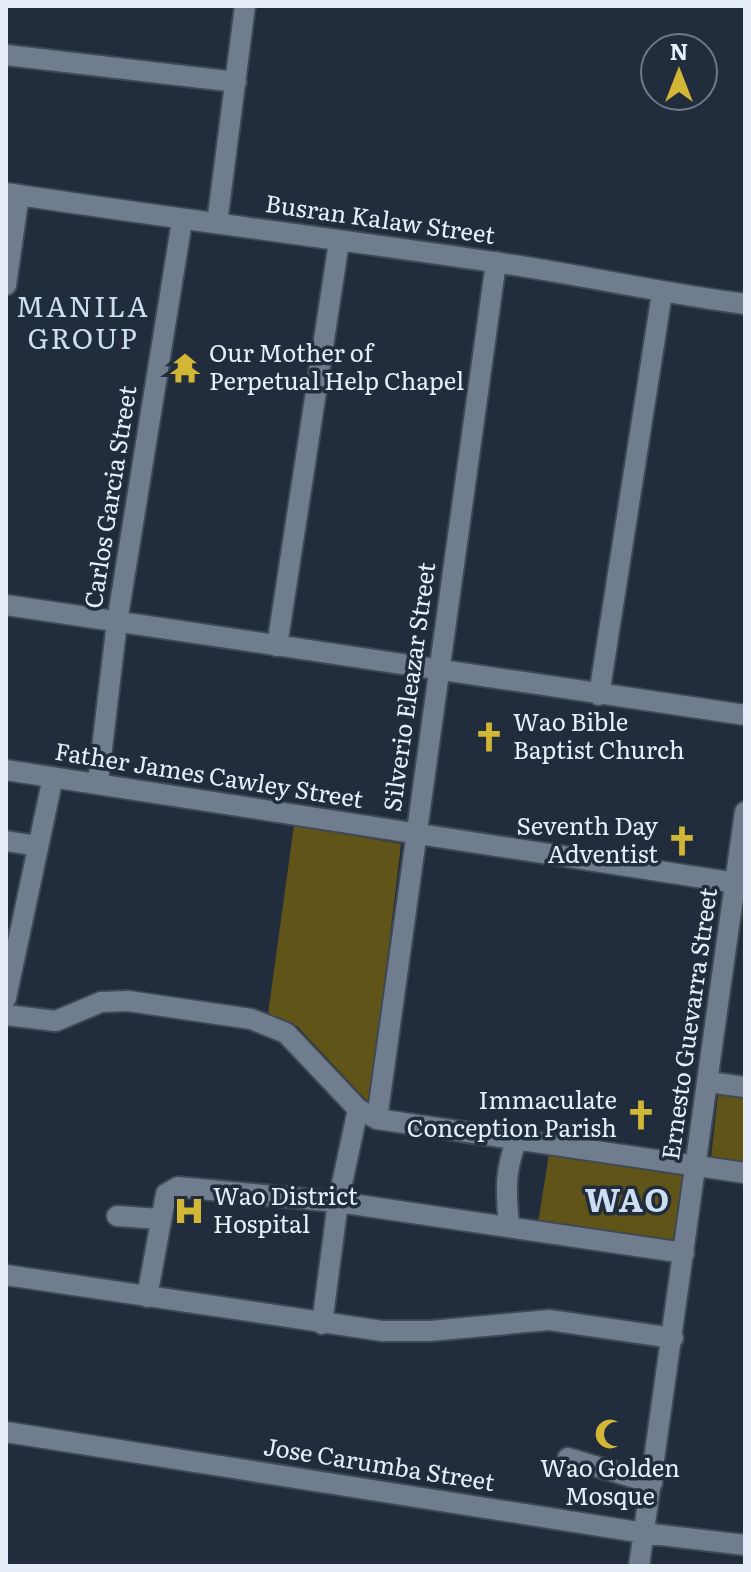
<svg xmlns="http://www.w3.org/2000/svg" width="751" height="1572" viewBox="0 0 751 1572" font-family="Literata,serif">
<rect width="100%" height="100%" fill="#212d3c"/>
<path fill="#615419" d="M294,825l107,19 -31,260 -73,-78 -29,-12z
M718,1095l27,4v63l-34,-4z
M549,1154l135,22 -11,69 -135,-22z"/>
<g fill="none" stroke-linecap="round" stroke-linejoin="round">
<g stroke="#3f4955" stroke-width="24">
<path id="minor" d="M6,55l230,27
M6,193c162,25 325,45 487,69 85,12 167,31 252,42
M217,223l28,-217
M6,285l13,-90
M6,605l739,110
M277,646l62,-404
M599,695l63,-402
M6,770l730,113
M98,782l19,-160 65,-401
M6,841l31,5
M6,998l47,-221
M6,1015l50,6 45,-19 27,-1 123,18 35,14 72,76 19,10 368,54
M708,1082l37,5
M377,1119l119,-857
M117,1216l43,3
M509,1226c-3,-32 -5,-58 9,-88
M6,1275l376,56h48l119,-11 124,18
M147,1297l19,-103 12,-7 160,15 346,51
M322,1324l16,-122 20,-93
M6,1432l638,101 101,12
M568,1458l84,25
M639,1566l106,-754"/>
</g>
<use href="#minor" stroke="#6f7d8f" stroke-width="20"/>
</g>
<defs>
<g id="temple-bare" transform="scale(2.4)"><path d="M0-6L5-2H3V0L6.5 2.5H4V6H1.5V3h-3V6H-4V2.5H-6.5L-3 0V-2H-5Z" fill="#d2b635" stroke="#212d3c" stroke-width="2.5" paint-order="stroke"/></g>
<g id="church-bare" transform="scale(2.4)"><path d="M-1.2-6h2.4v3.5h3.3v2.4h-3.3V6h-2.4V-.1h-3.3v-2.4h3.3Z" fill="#d2b635" stroke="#212d3c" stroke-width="2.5" paint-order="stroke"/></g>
<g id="hospital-bare" transform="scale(2.4)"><path d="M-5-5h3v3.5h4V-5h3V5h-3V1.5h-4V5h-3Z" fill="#d2b635" stroke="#212d3c" stroke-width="2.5" paint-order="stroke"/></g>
<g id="mosque-bare" transform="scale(2.4)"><path d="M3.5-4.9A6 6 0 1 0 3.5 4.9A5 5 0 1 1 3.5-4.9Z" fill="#d2b635" stroke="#212d3c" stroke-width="2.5" paint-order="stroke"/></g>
</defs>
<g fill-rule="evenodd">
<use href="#temple-bare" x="185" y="368"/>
<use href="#church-bare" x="489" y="737"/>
<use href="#church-bare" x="682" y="841"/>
<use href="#church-bare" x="641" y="1115"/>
<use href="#hospital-bare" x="189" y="1211"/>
<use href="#mosque-bare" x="610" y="1434"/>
</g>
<g text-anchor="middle" stroke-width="7" stroke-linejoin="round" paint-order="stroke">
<g font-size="24" fill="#e6eef8" stroke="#212d3c">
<text transform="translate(380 220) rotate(8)" y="8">Busran Kalaw Street</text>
<text transform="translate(111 497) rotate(-81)" y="8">Carlos Garcia Street</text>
<text transform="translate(410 687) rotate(-82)" y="8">Silverio Eleazar Street</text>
<text transform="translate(209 776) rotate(9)" y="8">Father James Cawley Street</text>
<text transform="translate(690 1024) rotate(-82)" y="8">Ernesto Guevarra Street</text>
<text transform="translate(379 1465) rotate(9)" y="8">Jose Carumba Street</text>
</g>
<g font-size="24" fill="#e6eef8" stroke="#212d3c" text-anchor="start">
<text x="209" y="362">Our Mother of<tspan x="209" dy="28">Perpetual Help Chapel</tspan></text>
<text x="513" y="731">Wao Bible<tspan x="513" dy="28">Baptist Church</tspan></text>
<text x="658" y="835" text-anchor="end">Seventh Day<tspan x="658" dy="28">Adventist</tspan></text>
<text x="617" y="1109" text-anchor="end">Immaculate<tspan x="617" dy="28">Conception Parish</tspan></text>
<text x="213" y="1205">Wao District<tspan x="213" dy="28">Hospital</tspan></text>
<text x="610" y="1477" text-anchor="middle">Wao Golden<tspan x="610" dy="28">Mosque</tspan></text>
</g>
<g font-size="28" letter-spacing="2" fill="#cedef2" stroke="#212d3c">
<text x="83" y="317">MANILA<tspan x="83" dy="32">GROUP</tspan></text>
</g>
<g font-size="32" font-weight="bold" letter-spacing="2" fill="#cedef2" stroke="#212d3c">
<text x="628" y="1212">WAO</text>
</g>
</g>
<rect width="751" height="1572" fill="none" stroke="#e6eef8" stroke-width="16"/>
<g transform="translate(679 72)"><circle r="38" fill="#212d3c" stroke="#707a87" stroke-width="2"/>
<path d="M0-6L14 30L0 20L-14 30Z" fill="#d2b635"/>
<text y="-12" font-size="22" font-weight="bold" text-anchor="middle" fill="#e6eef8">N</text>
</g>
</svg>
